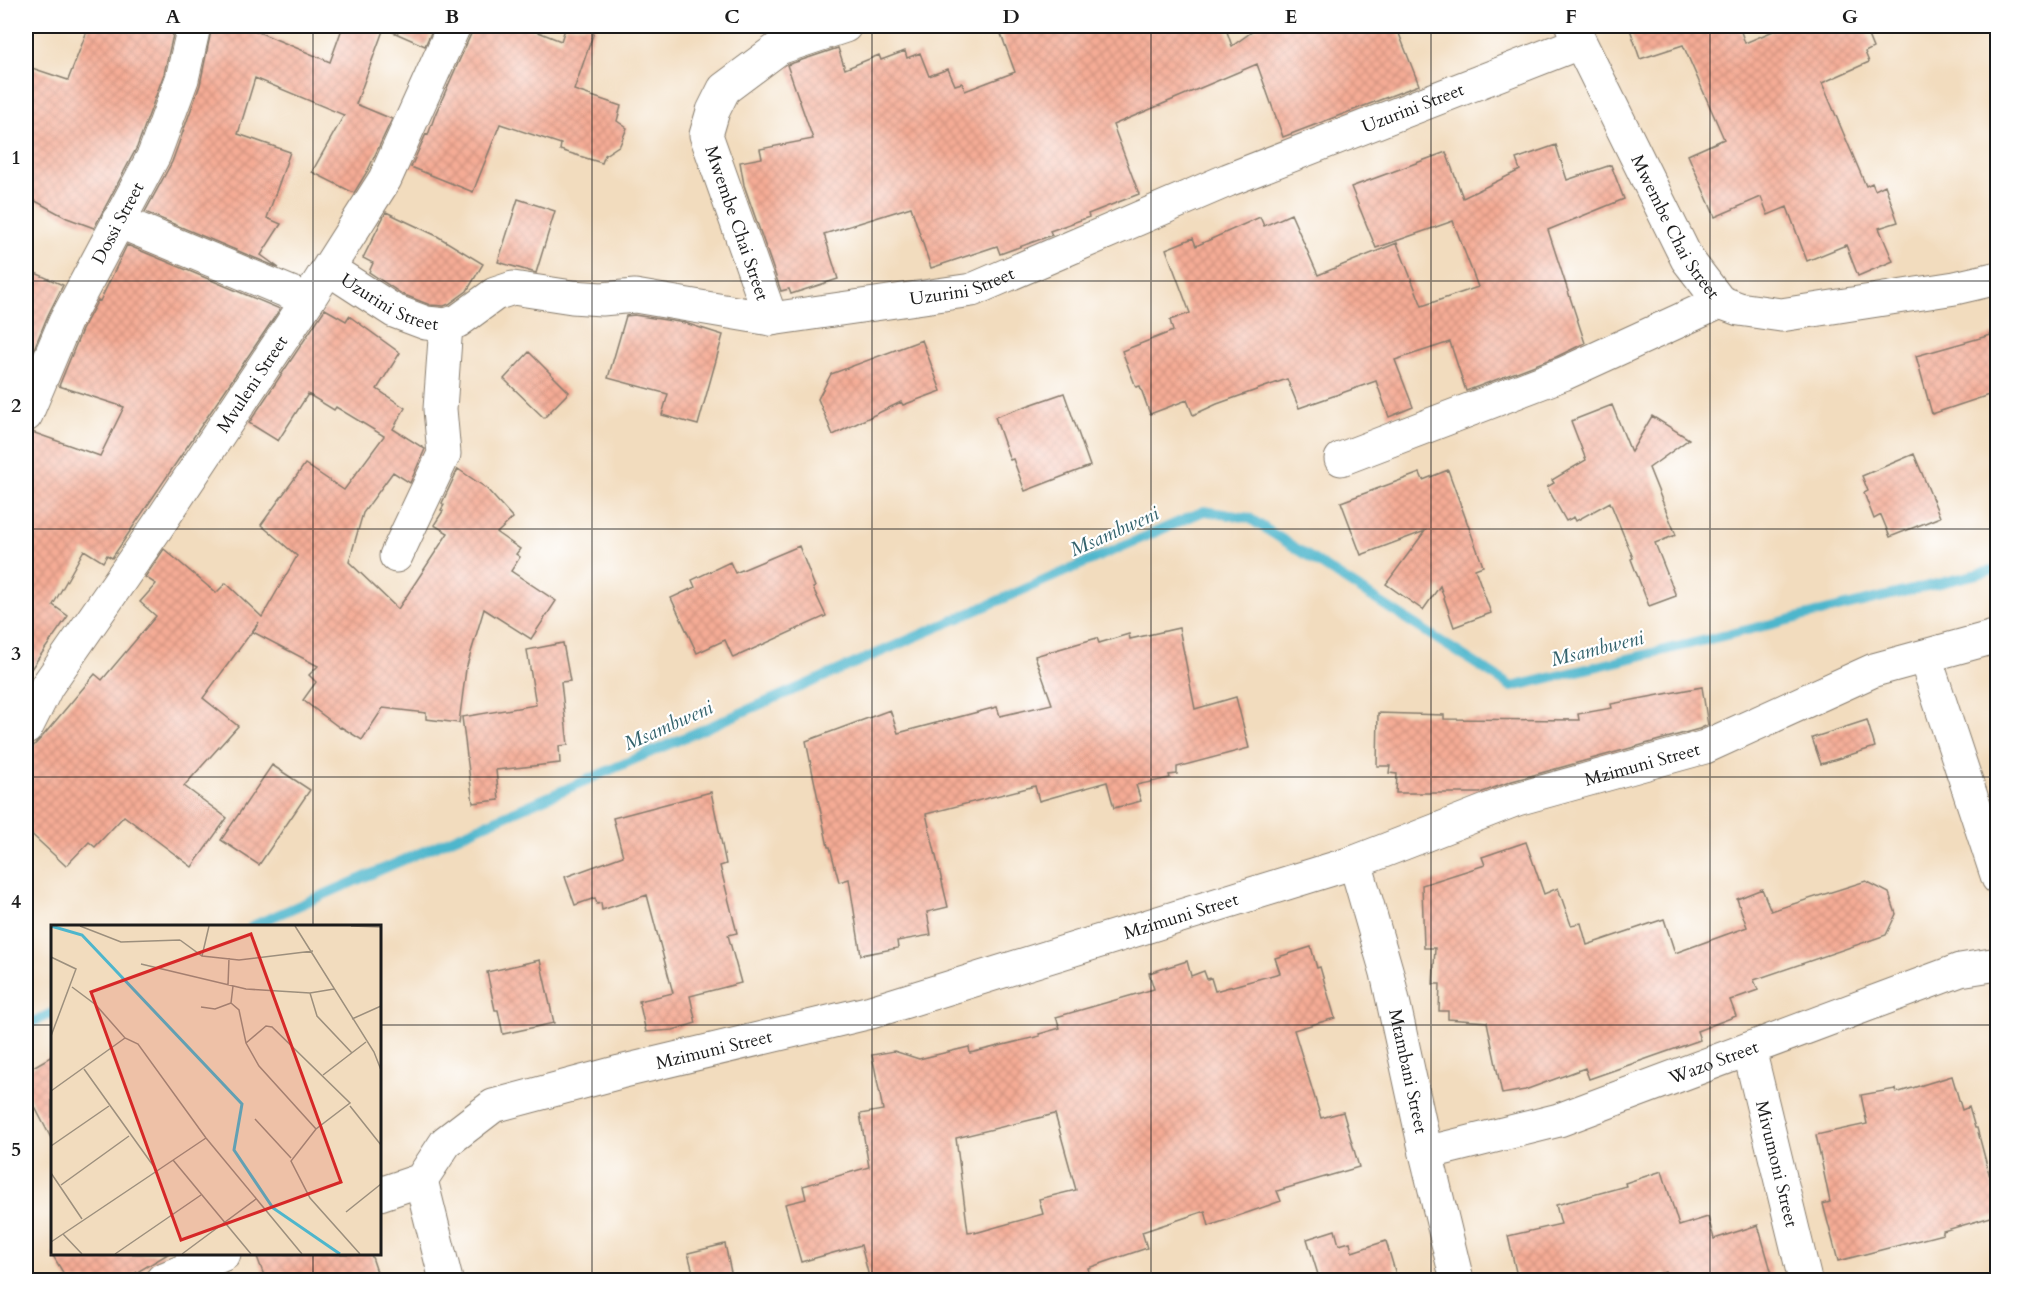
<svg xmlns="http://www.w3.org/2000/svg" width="2023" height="1306" viewBox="0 0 2023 1306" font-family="Cardo,serif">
<defs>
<pattern id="building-cross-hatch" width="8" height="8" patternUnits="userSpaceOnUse" patternTransform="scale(1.5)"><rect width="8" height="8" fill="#f5ac95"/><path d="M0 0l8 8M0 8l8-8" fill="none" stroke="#d19380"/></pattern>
</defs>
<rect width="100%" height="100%" fill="#fff"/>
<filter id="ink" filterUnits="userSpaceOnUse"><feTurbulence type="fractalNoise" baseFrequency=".0167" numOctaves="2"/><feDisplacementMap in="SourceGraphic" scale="12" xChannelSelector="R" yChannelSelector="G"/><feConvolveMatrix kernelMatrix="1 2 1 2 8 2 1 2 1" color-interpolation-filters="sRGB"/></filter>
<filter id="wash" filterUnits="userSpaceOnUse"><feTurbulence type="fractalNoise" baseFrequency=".008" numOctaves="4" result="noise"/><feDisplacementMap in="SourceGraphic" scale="24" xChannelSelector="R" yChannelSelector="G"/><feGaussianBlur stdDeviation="1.35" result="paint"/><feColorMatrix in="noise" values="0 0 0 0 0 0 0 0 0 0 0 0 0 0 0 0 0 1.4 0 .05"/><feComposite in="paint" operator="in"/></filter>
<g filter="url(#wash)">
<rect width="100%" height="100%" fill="#f2dcbe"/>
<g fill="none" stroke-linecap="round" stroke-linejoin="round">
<path stroke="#4eb6cc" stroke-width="10" d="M252,926l952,-415 45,7 263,169 486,-118
M26,1025l26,-12"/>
</g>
<g id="blocks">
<path fill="url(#building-cross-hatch)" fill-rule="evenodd" d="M89,26h86l-11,48 -27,73 -43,81 -27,-10 -41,-22v-130l42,14z
M212,26h45l-1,5 74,31 13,-36h91l-9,20 -41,-18 -28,76 36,15 -24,51 -14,23 -42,-21 32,-57 -89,-37 -17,56 52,18 -23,66 14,6 -20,31 18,13 -134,-56 27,-50 28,-77z
M473,26h50l38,15 5,-15h30l-22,64 47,16 -4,15 10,7 -7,17 -15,10 -3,8 -42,-13 1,-6 -61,-20 -27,68 -62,-25 15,-33 2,1 7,-20 36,-81z
M998,26h227l7,20 28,-20h136l23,59 -136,52 -26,-73 -144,61 26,69 -51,20 1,3 -39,14 2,4 -52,19 -3,-8 -66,22 -20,-61 -87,27 14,45 -47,15 -2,-5 -8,2 -37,-106 -4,-23 22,-4 -2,-9 53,-10 -26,-74 51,-17 7,21 34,-14 2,5 24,-9 2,7 13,-5 9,23 19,-7 7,16 7,-2 3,8 50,-19z
M1629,26h110l6,17 40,-17h79l9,22 -8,4 4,10 -47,21 44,103 6,-3 3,7 10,-5 13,37 -19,6 14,33 -35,15 -12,-31 -39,16 -20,-54 -19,8 -7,-18 -46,20 -27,-62 36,-16 -41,-94 -43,14z
M1556,145l11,35 44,-15 13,34 -76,31 37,113 -29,14 -90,34 -16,-49 -55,18 18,47 -24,10 -13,-36 -77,27 -12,-29 -70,25 -24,11 -6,-15 -37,14 -10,-28 -4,1 -14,-36 51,-20 -3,-11 20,-7 -24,-64 27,-11 3,8 64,-29 4,9 27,-12 27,61 79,-32 25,63 56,-19 -25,-66 -77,27 -25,-61 95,-35 17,46 57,-28 -4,-11z
M518,199l37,12 -19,62 -38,-11z
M386,212l51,24 46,28 -16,27 -18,13 -5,2 -14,-1 -28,-11 -33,-22 4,-9 -10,-5z
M127,245l153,64 -168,249 -5,-3 -4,7 -19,-12 -31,55 15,11 -42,60v-243l6,-1 68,24 24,-49 -65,-21 23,-56 16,-30 2,1z
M26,269l37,16 -15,30 -22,53z
M325,309l21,12 3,-5 51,37 -23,36 28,19 -12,21 32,20 -15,34 -17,-11 -30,41 -14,49 49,47 50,-76 -14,-8 9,-14 -2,-1 3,-5 -2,-2 16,-34 28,19 27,30 -16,15 23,16 -4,5 4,3 -9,14 45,30 -25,38 -47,-30 -18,60 -7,54 -33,-4v-6l-43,-5 -21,32 -21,-13 -1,1 -37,-28 13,-18 -7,-7 9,-9 -65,-34 6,-10 -56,76 35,28 -54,60 43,32 -35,49 -68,-51 -29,31 -6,-5 -23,24 -40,-37v-75l16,-17 53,-63 7,6 54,-64 -16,-14 16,-18 -11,-7 19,-28 52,44 10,-10 36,34 35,-61 -36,-31 44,-61 39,26 40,-54 -48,-29 -2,3 -26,-16 -30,47 -29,-18z
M634,315l51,8 38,12 -25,90 -36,-10 6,-21 -60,-16 18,-62z
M1998,333v59l-66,22 -16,-58z
M922,340l19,51 -38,14 -2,-3 -68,33 -15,-36 13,-25z
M529,352l40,40 -25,26 -40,-39z
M1064,393l26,73 -65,25 -12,-32 -3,1 -15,-43z
M1612,405l19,47 21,-36 37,23 -40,29 27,67 -21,8 21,53 -27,10 -18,-47 2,-1 -23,-56 -34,19 -2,-4 -8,4 -19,-34 7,-4 -2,-3 34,-20 -15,-39z
M1914,454l26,63 -50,20 -9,-22 -7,4 -10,-26 4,-2 -6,-15z
M1448,470l35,96 -8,3 16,44 -37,14 -14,-41 -17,24 -37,-26 39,-53 -64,24 -20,-53 79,-29 3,7z
M799,546l16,41 -2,1 13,28 -93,42 -8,-18 -28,13 -26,-55 24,-11 -3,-7 38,-18 5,11z
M1179,628l16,81 41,-12 13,51 -72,19v7l-8,1 1,3 -34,7 5,16 -27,7 -7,-26 -68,19 -4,-15 -109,28 22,93 -21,5 4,23 -34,6 1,7 -37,7 -12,-76 -10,3 -9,-35h-2l-22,-106 84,-31 8,23 99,-26 3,9 52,-12 -17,-48 62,-18 2,5 30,-9 1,5z
M563,643l7,38 -9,1 7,63 -9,1 1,17 -64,7 3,30 -26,3 -11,-86 74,-12 -9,-55z
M1702,687l6,38 -9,4 -187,52 -32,12h-84l1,-19 -8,-1 1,-7h-13l1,-53 66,2v4l135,1 -1,-6 34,-6 -1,-4z
M1867,720l8,27 -54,17 -9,-26z
M272,765l38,25 -51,75 -38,-25z
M711,792l15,72 -6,2 17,67 -9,2 13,48 -51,13 6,27 -23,7 -27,2 -7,-31 34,-8 -26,-98 -45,15 -1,-7 -4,1 -2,-6 -20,7 -10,-28 58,-21 -10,-38z
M1526,842l18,52 14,-6 13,37 10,-2 6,22 77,-26 11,34 72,-26 -10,-28 25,-10 9,22 95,-30 23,12 7,21 -10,21 -132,45 4,10 -28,10 6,16 -39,15 3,9 -111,39 -4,-11 -60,22 -23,4 -15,-72 -39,-3v-8h-9l1,-27h-7l2,-36h-11l-2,-63 63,-20 -3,-8z
M1311,947l6,21 3,-1 15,51 -41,12 27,88 22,-6 16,55 -82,24 4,10 -72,25 -4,-15 -63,21 5,16 -59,20 3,13h-221l-9,-36 -60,17 -16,-58 21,-5 -3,-13 66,-19 -9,-53 23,-4 -11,-55 22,-4 25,8 50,-12 1,6 70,-17 -1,-2 21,-6 -4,-11 98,-28 -5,-16 38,-12 4,15 13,-5 3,8 4,-1 4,13 65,-18 -5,-15zM1055,1114l21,76 -37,9 4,15 -68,19v-2l-7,1 -12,-94z
M540,960l14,63 -51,11 -5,-24h-3l-8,-38z
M52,1056v84l-26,-50v-19z
M1952,1076l10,34 7,-3 6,21h2l21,79v8l-55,16v3l-105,27 -15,-57 7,-2 -14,-67 51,-11 -6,-29 34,-6 1,4z
M1662,1171l17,55 29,-9 6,22 44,-14 16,56h-106l-3,-9 -23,9h-124l-10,-45 53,-12 -5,-19 70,-19 -1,-3z
M1335,1230l4,15 11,-3 2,10 34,-11 12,40h-78l-13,-42z
M725,1244l7,33 -16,3h-21l-7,-27z
M52,1254h116l-46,27h-54z
M256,1254h115l9,27h-114z"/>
</g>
</g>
<g filter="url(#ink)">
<use href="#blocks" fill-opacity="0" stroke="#877c6d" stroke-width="1.5"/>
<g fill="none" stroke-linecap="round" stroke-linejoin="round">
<g stroke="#877c6d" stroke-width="35">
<g id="minor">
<path id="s1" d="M1572,26l115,233 33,43 19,7 42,6 174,-27 43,-10"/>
<path d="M118,221l190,79"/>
<path id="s2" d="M329,269l65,42 32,12 20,2 12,-4 37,-27 18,-6 59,9 30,2 33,-3 136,23 201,-29 256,-110 351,-137"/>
<path d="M771,319l-65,-184 7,-24 11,-22 55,-41 66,-22"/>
<path id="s3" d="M26,415l39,-93 89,-167 28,-76 12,-53"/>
<path d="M1341,459l222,-85 157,-72"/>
<path d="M396,556l48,-102 -4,-45 6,-84"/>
<path d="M1925,657l73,221"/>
<path id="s4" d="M26,728l21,-42 110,-159 151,-227 77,-121 69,-153"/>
<path id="s5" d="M1355,862l32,111 39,180 31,127"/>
<path id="s6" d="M1749,1049l56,231"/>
<path id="s7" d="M1426,1153l133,-33 401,-150 38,-6"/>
<path d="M421,1180l25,100"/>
<path id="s8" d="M380,1194l41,-14 25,-38 47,-36 127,-34 251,-60 484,-150 162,-63 188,-52 169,-77 124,-34"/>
<path d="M162,1280l62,-26"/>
</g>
</g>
<use href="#minor" stroke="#fff" stroke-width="33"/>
</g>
</g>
<path fill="none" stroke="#1c1c1c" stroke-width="1.5" stroke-opacity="0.55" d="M313,26v900M592,26v1254M872,26v1254M1151,26v1254M1431,26v1254M1710,26v1254M26,281h1972M26,529h1972M26,777h1972M26,1025h26M380,1025h1618M313,1254v26"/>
<g text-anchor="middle" stroke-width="4.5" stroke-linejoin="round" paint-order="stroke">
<g font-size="18" fill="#1c1c1c" stroke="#fff">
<text dy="6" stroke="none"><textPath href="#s2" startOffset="1150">Uzurini Street</textPath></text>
<text dy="6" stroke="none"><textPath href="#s3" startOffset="213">Dossi Street</textPath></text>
<text transform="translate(737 223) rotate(71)" y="6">Mwembe Chai Street</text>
<text dy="6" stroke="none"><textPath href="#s1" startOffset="226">Mwembe Chai Street</textPath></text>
<text dy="6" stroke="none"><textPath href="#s2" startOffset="664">Uzurini Street</textPath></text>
<text dy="6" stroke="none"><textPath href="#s2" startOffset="70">Uzurini Street</textPath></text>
<text dy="6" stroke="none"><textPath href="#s4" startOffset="412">Mvuleni Street</textPath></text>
<text dy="6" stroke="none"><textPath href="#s8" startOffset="1348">Mzimuni Street</textPath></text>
<text dy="6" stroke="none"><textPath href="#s8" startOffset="862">Mzimuni Street</textPath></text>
<text dy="6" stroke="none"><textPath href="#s8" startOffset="376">Mzimuni Street</textPath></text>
<text dy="6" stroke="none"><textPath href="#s7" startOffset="302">Wazo Street</textPath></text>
<text dy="6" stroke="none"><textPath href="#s5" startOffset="216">Mtambani Street</textPath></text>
<text dy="6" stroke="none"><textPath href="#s6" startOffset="118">Mivumoni Street</textPath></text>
</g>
<g font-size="20" font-style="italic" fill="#32616b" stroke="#fff">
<text transform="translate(1114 531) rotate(-24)" y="7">Msambweni</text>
<text transform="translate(1597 648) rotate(-14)" y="7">Msambweni</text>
<text transform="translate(668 725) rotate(-24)" y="7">Msambweni</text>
</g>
</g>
<g transform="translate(51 925)">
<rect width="330" height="330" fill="#f2dcbe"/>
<path fill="none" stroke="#4eb6cc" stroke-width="3" d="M0,1l31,9 160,169 -8,46 39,58 67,46"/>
<path fill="none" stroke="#9c8f7d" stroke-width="1.5" d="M29,1l41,16 59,-2M244,1l79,126 7,18M300,1l30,1M129,15l22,16 37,4 74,-9M151,31l7,-30M0,32l25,12 -25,67M90,39l105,25 64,4 24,-4M177,60l1,-27M182,61l-2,17 8,7 7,33 13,23 57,63M21,62l24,18 29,33 13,6 68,94 96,116M259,68l7,23 35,37M150,82l14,2 16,-6M301,94l29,-13M195,118l20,-17 6,1 78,76 -34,26 -25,32 19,37 50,56M33,144l73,102M272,150l43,-33M0,166l74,-53M299,181l31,39M204,194l36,39M0,221l58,-40M122,235l78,94M0,248l31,46M10,260l68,-49M295,287l35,-28M12,309l19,20M0,317l155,-104M64,329l86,-59M131,329l74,-55"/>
<path fill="#d62828" fill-opacity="0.15" stroke="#d62828" stroke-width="3" d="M200,9l90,248 -160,58 -90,-248z"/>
<rect width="330" height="330" fill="none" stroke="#1c1c1c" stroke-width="3"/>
</g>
<rect width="2023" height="1306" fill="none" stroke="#fff" stroke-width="66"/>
<rect x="33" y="33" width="1957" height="1240" fill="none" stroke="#1c1c1c" stroke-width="2"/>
<g font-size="20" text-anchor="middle" font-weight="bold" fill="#1c1c1c">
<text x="173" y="23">A</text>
<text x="452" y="23">B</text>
<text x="732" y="23">C</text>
<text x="1011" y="23">D</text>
<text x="1291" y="23">E</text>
<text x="1571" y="23">F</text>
<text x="1850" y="23">G</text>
<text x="16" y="164">1</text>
<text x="16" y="412">2</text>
<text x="16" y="660">3</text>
<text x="16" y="908">4</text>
<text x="16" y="1156">5</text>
</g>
</svg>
